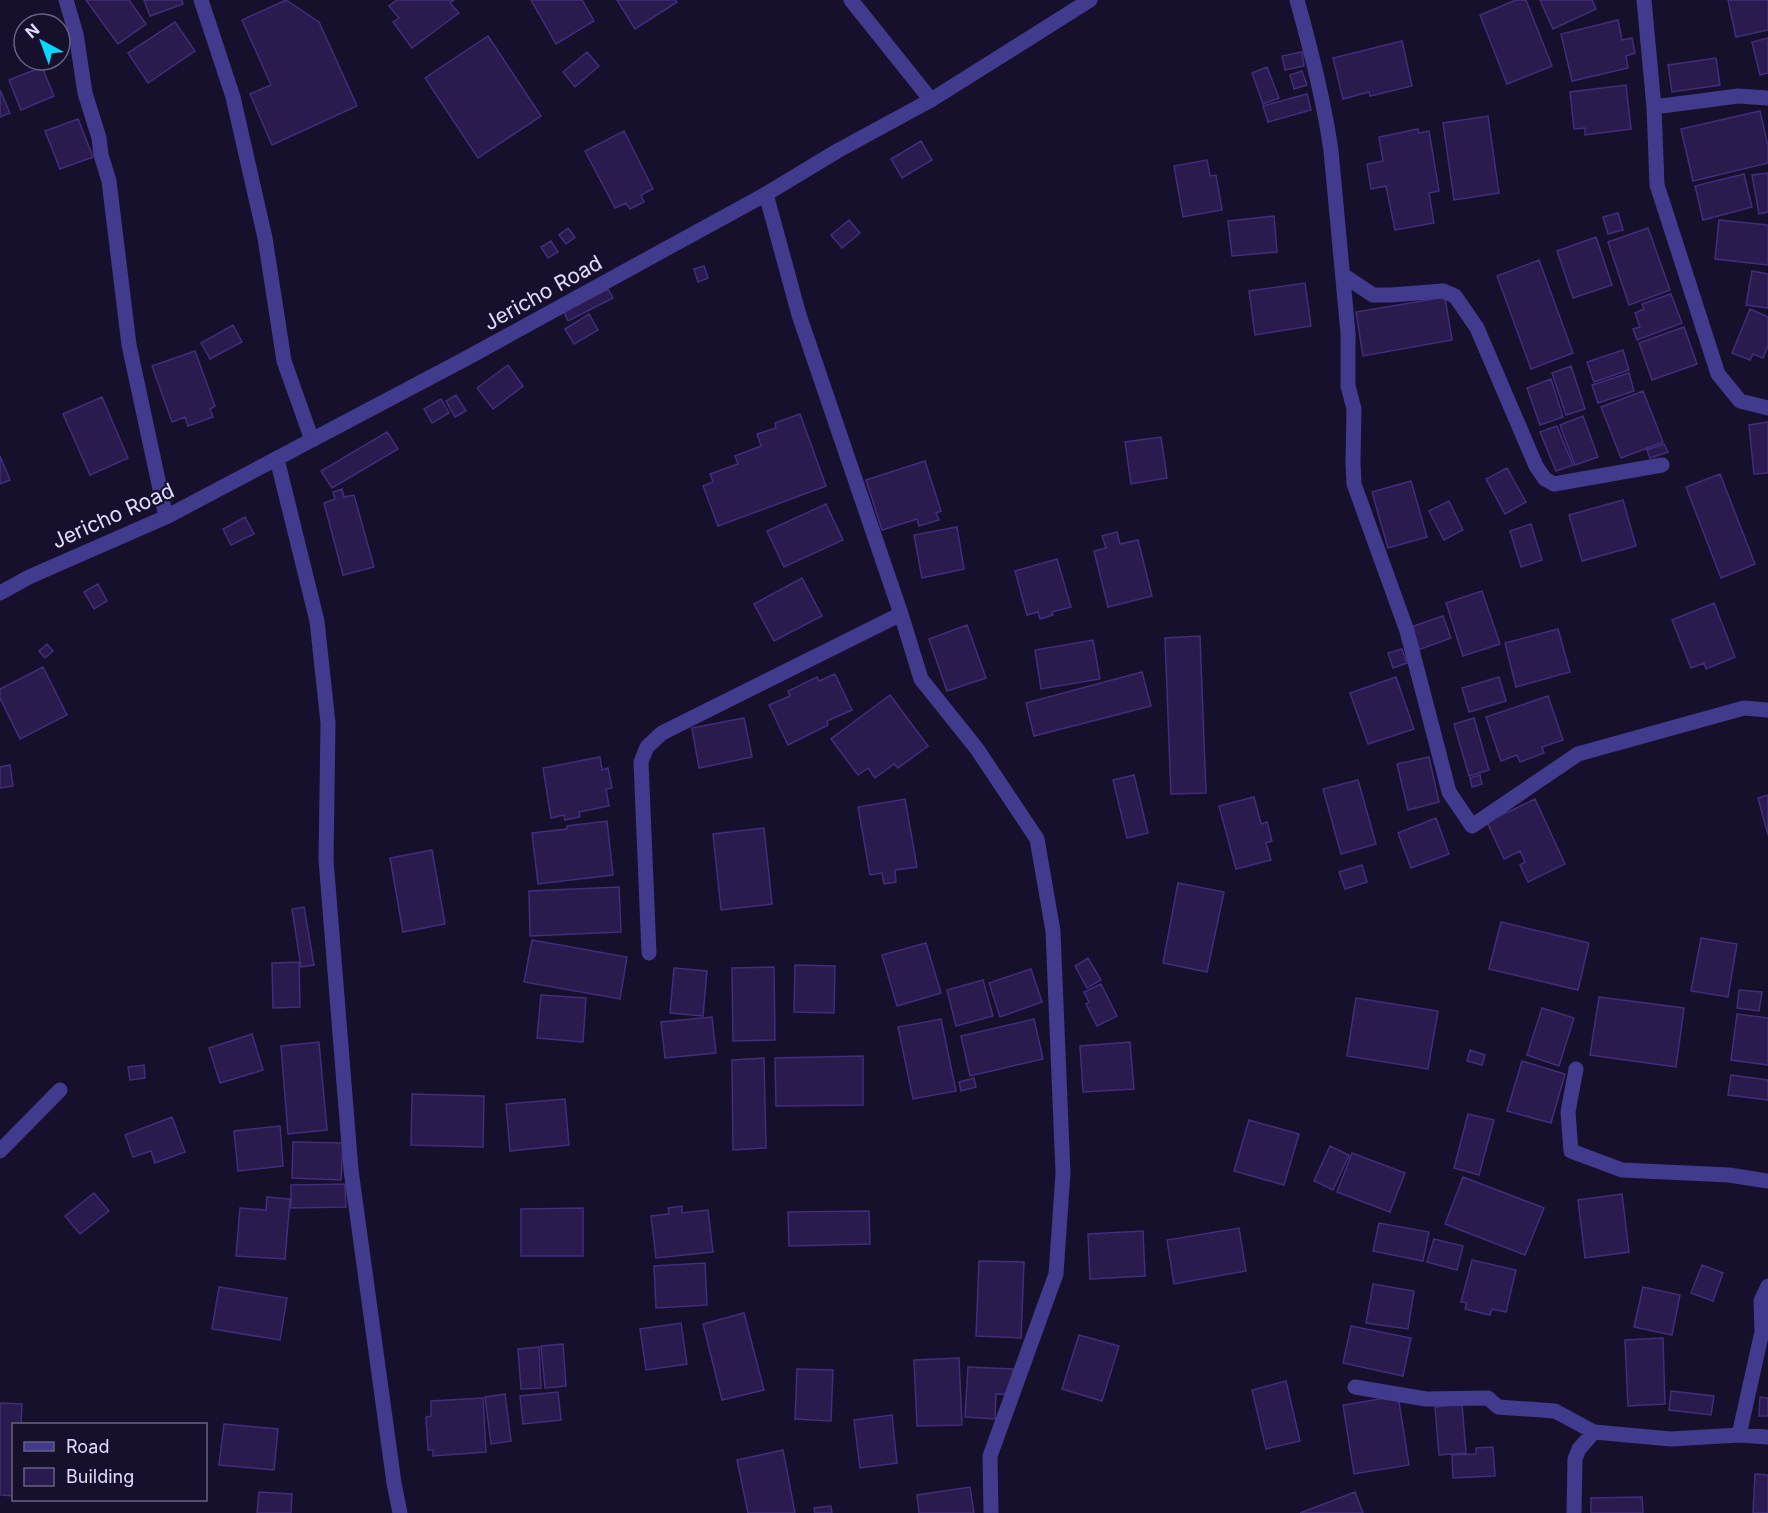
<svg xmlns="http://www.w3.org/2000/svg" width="1768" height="1513" viewBox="0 0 1768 1513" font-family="Inter,sans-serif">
<rect width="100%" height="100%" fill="#17102c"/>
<path fill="#291b4e" stroke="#412d7a" stroke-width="1.5" d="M86,0h43l17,24 -28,20z
M144,0h38l1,4 -33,12z
M286,0l33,22 38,84 -85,39 -22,-51 21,-9 -29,-65z
M397,0h57l-4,3 9,10 -47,35 -19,-26 6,-4 -10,-12z
M531,0h51l12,21 -38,23z
M617,0h58l2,2 -42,27z
M1516,0h10l26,66 -45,18 -27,-69z
M1540,0h52l4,9 -43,20z
M1728,0h40v30l-32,7z
M1618,20l4,20 10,-2 3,15 -9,3 2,12 -56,13 -11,-47z
M175,22l20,29 -47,32 -20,-30z
M488,36l53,80 -63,42 -53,-80z
M1768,38v35l-8,2 -8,-33z
M1402,41l10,45 -42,10 -1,-4 -26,7 -10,-41z
M587,52l12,14 -24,21 -12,-15z
M1302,52l2,14 -19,4 -3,-14z
M1716,58l4,27 -48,7 -4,-27z
M42,67l12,29 -33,14 -12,-30z
M1267,67l12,31 -16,6 -11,-31z
M1302,71l5,14 -13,4 -4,-14z
M1626,85l5,44 -46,6v-7l-11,1 -4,-37z
M0,90l10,23 -10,4z
M1307,94l4,16 -43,12 -5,-16z
M1760,111l8,35v17l-75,18 -12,-52z
M1488,116l11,77 -45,7 -11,-77z
M78,119l15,38 -33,12 -15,-38z
M1418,129l1,4 10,-2 10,60 -10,2 5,30 -39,7 -9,-44 -15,3 -4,-25 16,-3 -4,-24z
M624,131l29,58 -12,6 3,7 -14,7 -4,-6 -11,5 -30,-57z
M921,141l11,19 -30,18 -11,-19z
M1207,160l3,16 6,-1 6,35 -39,7 -9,-51z
M1768,173v39l-9,2 -7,-39z
M1744,174l8,33 -49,13 -8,-34z
M1618,213l5,17 -15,4 -5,-17z
M1274,216l3,36 -45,4 -4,-35z
M849,220l11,13 -18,15 -11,-13z
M1719,220l49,5v40l-53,-6z
M568,228l7,9 -9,7 -7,-9z
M1648,228l22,62 -41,15 -21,-63z
M1596,237l16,48 -39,13 -16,-47z
M551,241l7,11 -10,6 -7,-11z
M1539,260l34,93 -42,16 -34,-93z
M704,266l4,12 -10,4 -4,-13z
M1752,271l16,3v34l-22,-3z
M1305,283l6,43 -56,9 -6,-44z
M608,289l5,9 -45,23 -4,-9z
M1671,294l11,29 -45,17 -4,-11 7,-2 -5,-14 9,-4 -2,-5z
M1445,297l7,43 -89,16 -7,-44z
M1750,309l18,8v29l-5,12 -10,-4 -3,6 -18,-7z
M589,314l9,16 -24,14 -9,-15z
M233,325l9,17 -32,17 -9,-16z
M1684,327l13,37 -45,16 -13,-37z
M1623,350l6,20 -35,12 -7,-20z
M195,351l20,55 -5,3 3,8 -25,9 -3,-9 -13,5 -20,-56z
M508,365l15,21 -30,23 -16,-21z
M1571,366l14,43 -19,6 -14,-42z
M1629,373l5,18 -36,12 -6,-18z
M1551,379l12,38 -23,8 -13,-37z
M1643,391l20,51 -42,16 -20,-51z
M456,395l10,16 -11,6 -9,-16z
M102,397l26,61 -38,17 -27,-61z
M441,399l8,14 -17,10 -8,-14z
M800,414l26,72 -108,40 -15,-40 10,-4 -3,-8 28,-10 -3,-8 26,-10 -4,-12 19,-6 -1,-5z
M1583,416l15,41 -23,8 -15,-40z
M1768,422v51l-14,1 -5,-49z
M1557,426l16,39 -17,6 -16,-39z
M387,432l11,17 -66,39 -11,-17z
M1161,437l6,41 -36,6 -6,-42z
M1664,444l4,8 -18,6 -3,-8z
M0,456l10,24 -10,4z
M925,461l16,50 -5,2 3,7 -20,6 -2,-7 -35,11 -16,-50z
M1507,468l19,34 -21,12 -19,-35z
M1720,474l35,90 -34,14 -35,-91z
M1411,481l16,56 -39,11 -16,-56z
M342,489l2,8 10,-2 20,72 -31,8 -19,-72 11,-4 -2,-7z
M1623,500l13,46 -54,15 -13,-46z
M1449,501l14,29 -19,10 -15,-29z
M826,504l17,36 -59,27 -17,-36z
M245,517l9,17 -23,11 -8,-16z
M1531,524l11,36 -21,7 -11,-36z
M957,527l7,42 -42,9 -8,-43z
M1117,532l3,12 18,-4 14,56 -44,11 -14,-56 12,-3 -4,-12z
M1057,559l14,48 -19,5 1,3 -13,4 -2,-7 -11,3 -12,-44z
M802,578l20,38 -48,25 -20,-37z
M98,584l9,17 -13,8 -10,-17z
M1482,591l18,53 -37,12 -17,-53z
M1714,603l21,54 -29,12 -2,-6 -13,5 -19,-48z
M1443,616l8,22 -33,12 -7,-23z
M967,625l19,53 -39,13 -18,-52z
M1558,629l12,43 -54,15 -11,-44z
M1200,636l6,157 -35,1 -6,-156z
M1093,640l7,39 -59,10 -6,-39z
M47,644l6,7 -8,7 -6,-7z
M1402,649l5,14 -14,5 -5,-15z
M43,667l24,48 -47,24 -20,-41v-9z
M1142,672l9,34 -117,30 -8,-33z
M835,674l17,36 -25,11 1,4 -40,20 -19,-40 21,-9 -2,-5 29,-14 2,4z
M1396,677l18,52 -46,15 -18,-51z
M1499,677l7,24 -37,11 -7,-24z
M890,695l38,51 -30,22 -4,-4 -19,14 -7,-10 -10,7 -27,-36z
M1548,696l15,44 -21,7 2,6 -24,9 -3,-7 -16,6 -15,-44z
M744,718l8,39 -53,11 -7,-40z
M1474,718l15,52 -20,6 -15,-52z
M600,757l2,13 6,-2 4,20 -6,1 3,17 -30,6 1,5 -15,3 -1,-5 -13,3 -8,-50z
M1429,757l10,45 -31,8 -11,-46z
M10,765l3,21 -13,2v-21z
M1134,775l14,58 -21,5 -14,-58z
M1480,775l2,9 -10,3 -2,-9z
M1358,780l18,64 -35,10 -18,-65z
M1768,795v40l-10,-37z
M1254,797l7,27 6,-2 5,19 -6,2 5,17 -35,9 -17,-63z
M905,799l12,68 -22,3 1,12 -12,2 -2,-11 -12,2 -12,-68z
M1535,799l30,65 -37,18 -8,-17 5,-3 -5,-11 -16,8 -17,-37z
M1436,818l13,36 -38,14 -13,-35z
M607,821l6,54 -75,9 -6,-51 35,-4v-3z
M764,828l8,76 -51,6 -8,-76z
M432,850l13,74 -42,8 -13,-74z
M1362,865l5,17 -22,7 -6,-17z
M1178,883l46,9 -17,80 -44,-9z
M619,887l2,45 -91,4 -1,-45z
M304,907l10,58 -13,2 -9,-58z
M1501,922l88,21 -11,47 -89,-21z
M1701,938l36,6 -9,53 -37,-6z
M532,940l95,17 -7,42 -96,-17z
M926,943l15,50 -44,13 -15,-51z
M1088,958l13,22 -14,8 -12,-22z
M299,962l1,45 -27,1 -1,-45z
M795,965l40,1 -1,47 -40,-1z
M774,967l1,73 -42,1 -1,-73z
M674,968l33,3 -4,45 -33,-3z
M1031,969l11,33 -42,15 -11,-34z
M983,980l10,36 -37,10 -9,-36z
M1101,984l16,32 -20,10 -11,-22 3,-2 -5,-10z
M1739,990l23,2 -3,19 -22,-3z
M541,995l45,3 -3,44 -46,-4z
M1599,997l85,11 -8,59 -86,-12z
M1356,998l82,13 -10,58 -81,-13z
M1542,1008l32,10 -15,48 -32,-11z
M1737,1014l31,4v47l-37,-5z
M712,1017l4,36 -51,5 -4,-36z
M941,1019l15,72 -43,8 -15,-72z
M1034,1019l9,40 -73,17 -9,-40z
M252,1034l11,36 -43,13 -11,-35z
M319,1042l8,88 -39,4 -7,-88z
M1130,1042l4,47 -51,3 -3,-46z
M1470,1050l15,5 -3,10 -15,-4z
M863,1056v49l-87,1 -1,-48z
M764,1058l2,90 -33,2 -1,-90z
M1522,1061l43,13 -14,49 -44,-12z
M144,1065l1,13 -15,2 -2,-13z
M1731,1075l37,5v20l-40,-5z
M974,1078l2,9 -15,4 -2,-9z
M412,1094l72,2 -1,51 -72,-2z
M565,1099l4,46 -59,6 -4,-47z
M1468,1114l26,6 -15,55 -25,-7z
M172,1117l13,35 -30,11 -4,-12 -18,6 -8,-22z
M1249,1120l50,14 -15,51 -50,-14z
M280,1126l3,40 -45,5 -4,-40z
M293,1142l50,1 -2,37 -49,-2z
M1330,1146l19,9 -16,35 -19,-9z
M1352,1153l53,20 -15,39 -53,-20z
M1463,1177l81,31 -19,47 -80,-31z
M345,1184l1,23 -55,1v-23z
M94,1193l15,18 -29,23 -15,-18z
M1622,1194l7,58 -44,6 -7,-58z
M267,1197l23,2 -5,60 -49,-3 4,-48 26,2z
M682,1206v7l26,-3 5,42 -57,6 -5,-42 18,-2 -1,-6z
M583,1208v48h-62v-47z
M869,1211l1,33 -81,2 -1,-34z
M1379,1223l50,9 -6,29 -50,-10z
M1239,1228l7,43 -72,13 -7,-44z
M1143,1231l2,45 -55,3 -2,-45z
M1434,1239l29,7 -6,24 -30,-8z
M1472,1260l44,10 -10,42 -14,-3 -2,6 -25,-6 2,-6 -6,-1z
M979,1261l45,1 -3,76 -45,-2z
M705,1263l2,42 -51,3 -2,-42z
M1702,1265l21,8 -10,28 -22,-8z
M1373,1284l41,7 -6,38 -42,-6z
M219,1287l68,11 -7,42 -68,-11z
M1643,1287l37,8 -8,40 -38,-8z
M744,1313l20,77 -42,10 -19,-76z
M681,1323l6,41 -41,6 -6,-41z
M1351,1326l60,12 -8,38 -60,-13z
M1079,1335l40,11 -17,55 -40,-12z
M1663,1338l2,66 -37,2 -3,-66z
M563,1344l3,42 -21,2 -4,-42z
M539,1347l2,41 -20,1 -3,-40z
M959,1358l3,67 -45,1 -3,-66z
M968,1367l45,2 -2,26 -15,-1 -1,25 -30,-2z
M797,1369l36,1 -2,51 -36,-2z
M1286,1381l14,60 -34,8 -14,-59z
M1671,1391l43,5 -3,19 -42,-5z
M558,1392l3,28 -38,4 -3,-28z
M505,1394l6,47 -20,3 -6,-47z
M1398,1396l11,69 -55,9 -11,-69z
M1760,1397l8,1v18h-9z
M483,1398l3,54 -53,4v-6h-5l-2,-33 5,-1v-15z
M0,1403l22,1 -1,20h-7v72l-14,-1z
M1462,1404l4,49 -27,2 -4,-48z
M892,1415l5,48 -37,5 -6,-48z
M224,1424l54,5 -4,41 -55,-5z
M1493,1447l2,29 -42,2 -1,-23 24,-1v-6z
M783,1450l12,63h-47l-11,-53z
M1755,1474l13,1v38h-15z
M970,1487l4,26h-55l-2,-18z
M259,1492l33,2 -1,19h-34z
M1355,1492l8,21h-63z
M1642,1497l1,16h-52v-15z
M831,1506l1,7h-17l-1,-5z"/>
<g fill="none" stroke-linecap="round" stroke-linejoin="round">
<path stroke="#423a8c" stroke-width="15" d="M66,0l10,34 9,59 14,45 2,17 8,26 20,164 37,172
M201,0l32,97 32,141 19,123 28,79
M851,0l80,100
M1297,0c14,50 27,100 34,151l17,182v53l6,23 -1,54 1,21 53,147 42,161 23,34 106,-72 166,-46 24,2
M1644,0l10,107 3,78 61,189 22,27 28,7
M1654,107l84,-11 30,2
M766,194l33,121 102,299 20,65 56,70 60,90 16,92 10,242 -7,101 -66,182 1,57
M1343,275l30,20h18l52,-4 12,5 22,32 59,138 9,13 9,5 108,-19
M277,459l40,162 11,102 -2,137 25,310 43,313 6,30
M649,953l-8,-191 6,-15 15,-14 239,-119
M1576,1069l-8,43 3,39 51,19 107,5 39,6
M0,1151l60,-61
M1355,1387l71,12 62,-1 10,9 57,4 39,21
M1739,1435l23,-103 -1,-31 7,-15
M1574,1513l1,-54 4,-10 15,-17 77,7 68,-4 29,2"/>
<path stroke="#423a8c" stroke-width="15" d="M0,593l29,-16 137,-60 299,-158 301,-165 73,-44 92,-50 159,-100"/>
</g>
<g text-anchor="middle" stroke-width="4.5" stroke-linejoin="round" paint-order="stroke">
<g font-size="21" fill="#e1dbff" stroke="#17102c">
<text transform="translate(543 293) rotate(-29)" y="7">Jericho Road</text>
<text transform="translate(113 516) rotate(-24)" y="7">Jericho Road</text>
</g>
</g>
<rect x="12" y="1423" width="195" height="78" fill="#17102c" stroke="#686180" stroke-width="1.5"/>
<rect x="24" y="1442" width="30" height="9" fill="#423a8c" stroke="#686180" stroke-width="1.5"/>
<text x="66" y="1453" font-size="18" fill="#e1dbff">Road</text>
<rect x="24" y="1468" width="30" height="18" fill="#291b4e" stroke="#686180" stroke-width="1.5"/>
<text x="66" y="1483" font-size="18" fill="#e1dbff">Building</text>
<g transform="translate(42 42) rotate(319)"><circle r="28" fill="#17102c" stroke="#686180" stroke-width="1.5"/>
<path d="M0-4.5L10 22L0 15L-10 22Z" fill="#07d8ff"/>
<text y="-9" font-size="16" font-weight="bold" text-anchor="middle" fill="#e1dbff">N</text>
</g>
</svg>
